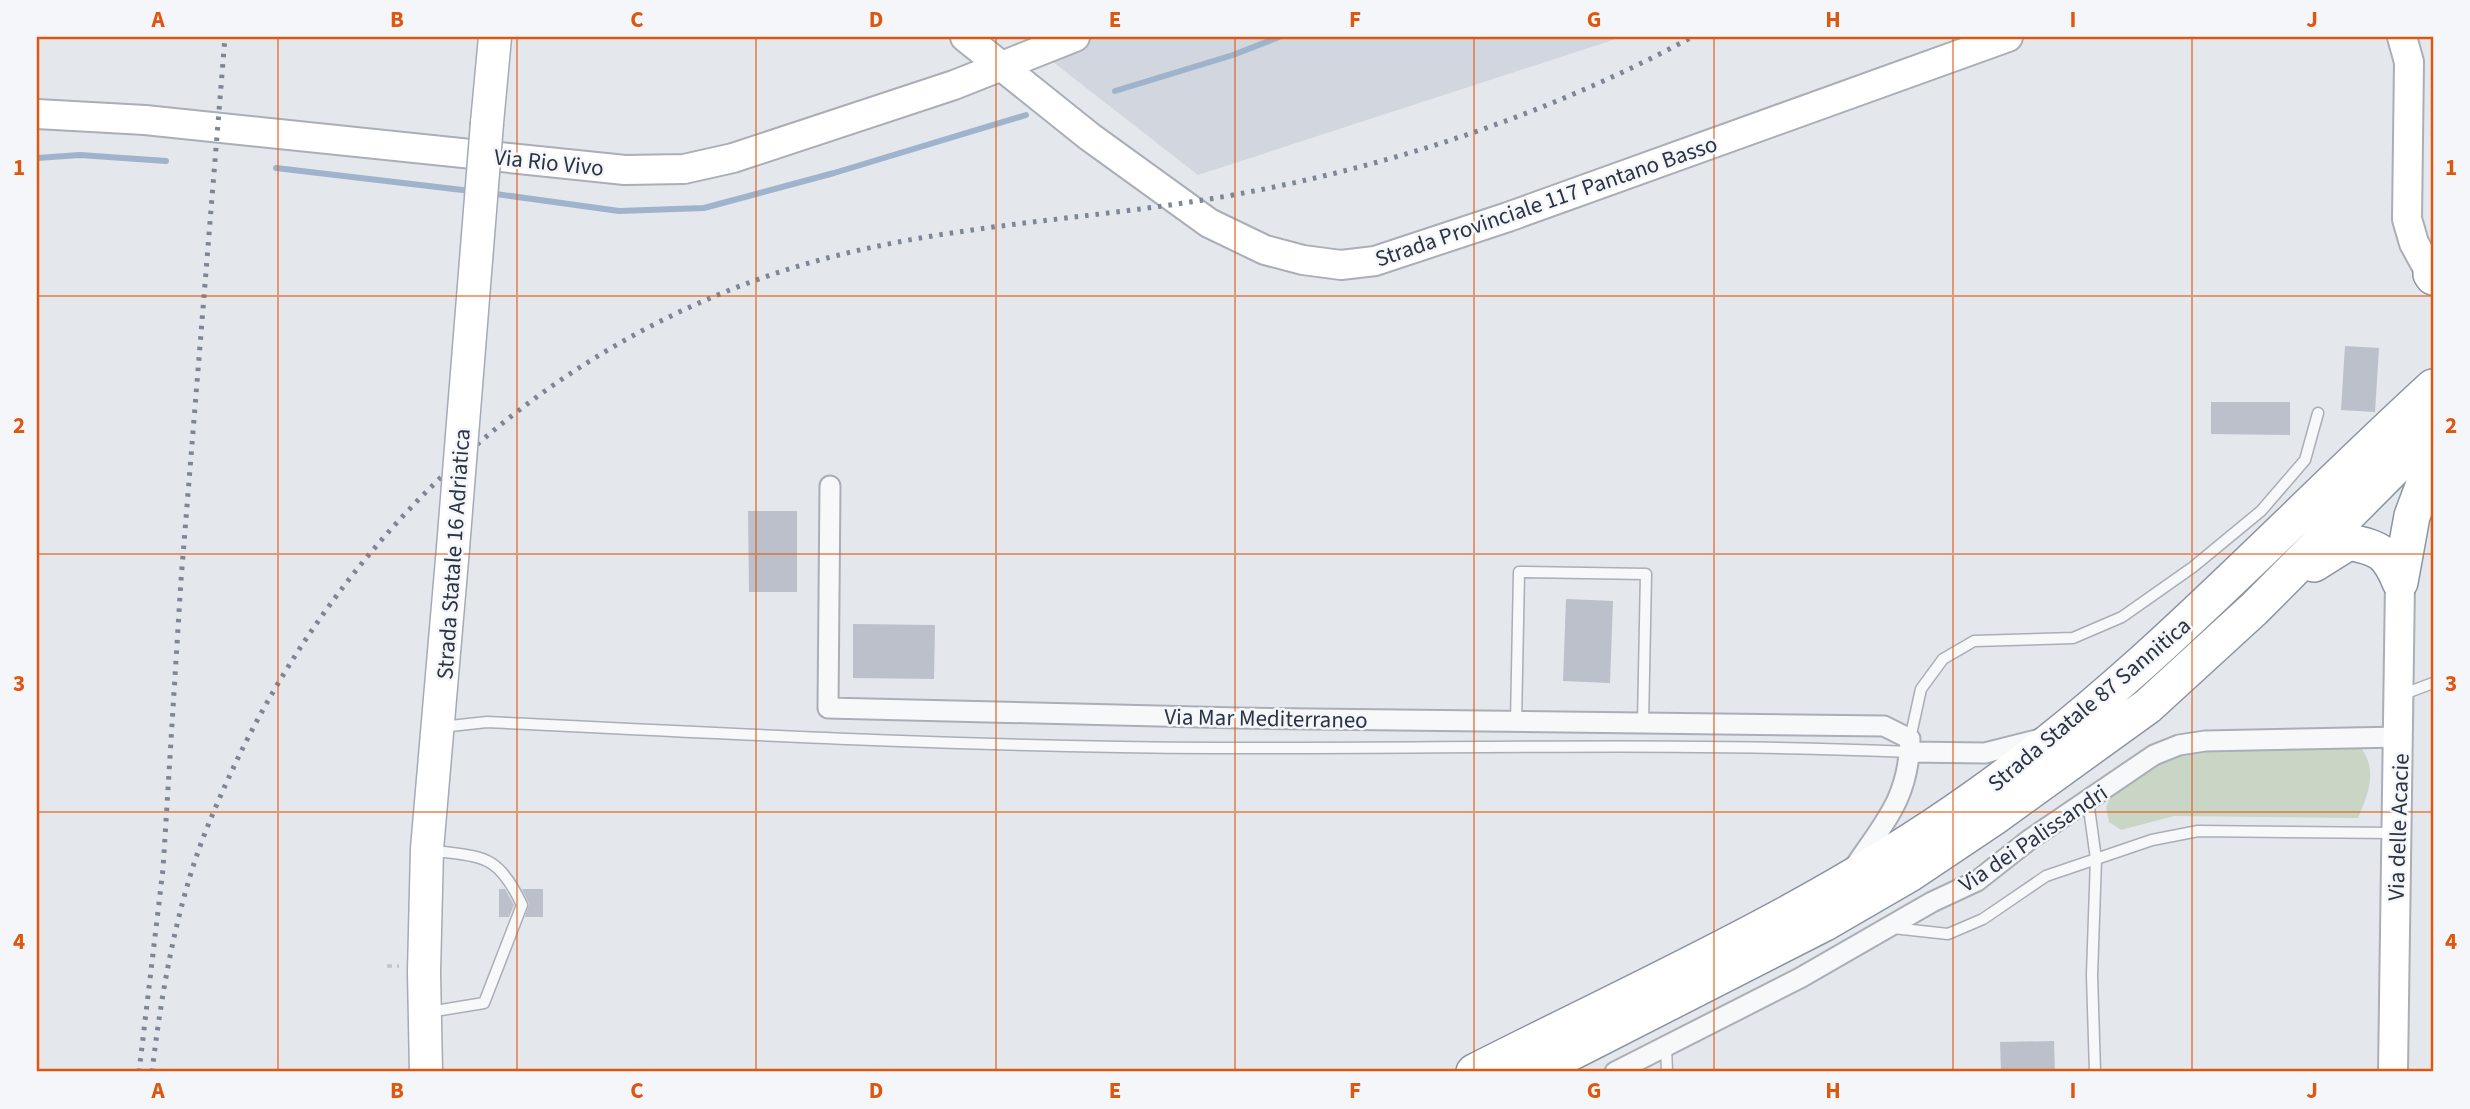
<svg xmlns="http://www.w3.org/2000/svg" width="2470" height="1109" viewBox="0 0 2470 1109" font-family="'Source Sans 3',sans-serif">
<rect width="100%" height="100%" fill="#e4e7ec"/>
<path fill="#d2d6de" d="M1021,37h601l-424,138z"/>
<path fill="#c9d6c5" d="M2361,748c17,22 7,47 -3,70l-184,-2 -53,14 -12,-8 -3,-14 5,-14 57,-36 30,-7z"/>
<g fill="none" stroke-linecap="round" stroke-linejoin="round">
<path stroke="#9fb4cc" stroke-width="6" d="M1115,91l118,-36 46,-18
M37,158l43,-3 86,6
M276,168l195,23
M489,193l130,18 85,-3 130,-35 192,-58"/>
</g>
<path fill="#bbc0ca" d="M2345,346l34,2 -4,64 -34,-2z
M2211,402h79v33l-79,-1z
M748,511h49v81h-48z
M1566,599l47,2 -3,82 -47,-2z
M853,624l82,1 -1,54 -81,-1z
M499,889h6l9,16 -5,12h-10z
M522,889h21v28h-18l4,-13z
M2054,1041l1,31h-54l-1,-30z"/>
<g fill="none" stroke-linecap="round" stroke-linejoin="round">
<g stroke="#a9aeb7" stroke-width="13">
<path id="lane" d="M2401,695l32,-12
M1516,722l3,-150 127,2 -3,149
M441,727l46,-5c243,12 486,25 729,26 231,1 462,-6 694,4
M1910,739l11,-50 22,-30 31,-18 99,-3 49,-21 71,-50 68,-56 44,-51 13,-47
M2088,801l8,58 -4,116 3,97
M1893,928l55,6 35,-15 63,-43 106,-36 46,-9 196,2
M429,1012l55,-9 38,-98c-25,-53 -39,-47 -92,-55
M1666,1047l1,25"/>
</g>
<g stroke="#a9aeb7" stroke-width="23">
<path id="street" d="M830,486l-2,222 411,10 645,8 26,13c-1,60 -27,85 -57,130
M1910,752l75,1 55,-14
M1615,1072l185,-94 132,-76 45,-21 52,-41 125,-85 25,-10 26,-4 195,-4"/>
</g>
<g stroke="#a9aeb7" stroke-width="32">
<path id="secondary" d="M965,37l125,100 119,86 56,27 38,10 38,5 34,-4 133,-44 500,-180
M2402,37l7,25 -2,157 7,24 17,31
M37,114l108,6 480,50 59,-1 49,-11 221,-73 121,-48
M2393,1072l7,-490"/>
</g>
<g stroke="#a3abb8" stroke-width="35">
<path id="primary" d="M487,123l8,-86
M426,1072l-2,-100 3,-123 26,-301"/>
</g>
<g stroke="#8b94a3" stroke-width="38">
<path id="highway" d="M2431,274l2,3
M2314,564l35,-22c31,6 39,11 51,40
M2400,582l12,-66 21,-56
M1474,1072c169,-86 347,-164 502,-275 168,-119 306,-272 457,-410
M1533,1072l290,-148 88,-51 82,-55 155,-112 106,-97 179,-180"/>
</g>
<path stroke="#c2c5cb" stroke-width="3.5" stroke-dasharray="5 5" stroke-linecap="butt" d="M387,966h12"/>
<use href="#lane" stroke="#f7f8fa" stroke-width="10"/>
<use href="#street" stroke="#f7f8fa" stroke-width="19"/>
<use href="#secondary" stroke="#fff" stroke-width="28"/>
<use href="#primary" stroke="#fff" stroke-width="32"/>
<use href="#highway" stroke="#fff" stroke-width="35"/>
<path stroke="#7d8696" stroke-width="5" stroke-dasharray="3.5 7" stroke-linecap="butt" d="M139,1072l24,-203 18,-289 44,-543
M152,1072c8,-67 19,-134 39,-199 12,-39 29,-77 46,-113 117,-243 330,-435 594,-503 131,-34 268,-38 402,-62 159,-29 317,-81 459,-158"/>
<g stroke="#a3abb8" stroke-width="35" stroke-linecap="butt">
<path id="primary-bridge" d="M453,548l34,-425"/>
</g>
<use href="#primary-bridge" stroke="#fff" stroke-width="32"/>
</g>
<path fill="none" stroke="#df570f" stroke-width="2" stroke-opacity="0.55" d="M278,37v1035M517,37v1035M756,37v1035M996,37v1035M1235,37v1035M1474,37v1035M1714,37v1035M1953,37v1035M2192,37v1035M37,296h2396M37,554h2396M37,812h2396"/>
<g text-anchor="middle" stroke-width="5" stroke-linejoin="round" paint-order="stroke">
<g font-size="23" fill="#2b3445" stroke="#f4f6f9">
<text transform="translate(549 162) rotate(6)" y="8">Via Rio Vivo</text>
<text transform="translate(1546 201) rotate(-19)" y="8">Strada Provinciale 117 Pantano Basso</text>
<text transform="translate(453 554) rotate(-86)" y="8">Strada Statale 16 Adriatica</text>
<text transform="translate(2089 704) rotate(-40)" y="8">Strada Statale 87 Sannitica</text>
<text transform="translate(1266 718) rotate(1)" y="8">Via Mar Mediterraneo</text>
<text transform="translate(2398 827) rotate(-88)" y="8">Via delle Acacie</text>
<text transform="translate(2033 838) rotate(-34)" y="8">Via dei Palissandri</text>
</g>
</g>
<rect width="2470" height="1109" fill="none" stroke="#f4f6f9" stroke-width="77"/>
<rect x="38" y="38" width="2394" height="1032" fill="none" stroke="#df570f" stroke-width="2.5"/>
<g font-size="23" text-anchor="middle" font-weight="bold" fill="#df570f">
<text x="158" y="27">A</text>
<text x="397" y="27">B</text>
<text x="637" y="27">C</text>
<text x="876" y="27">D</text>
<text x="1115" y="27">E</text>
<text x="1355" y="27">F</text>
<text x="1594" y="27">G</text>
<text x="1833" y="27">H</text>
<text x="2073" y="27">I</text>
<text x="2312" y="27">J</text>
<text x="19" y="175">1</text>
<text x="2451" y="175">1</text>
<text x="19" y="433">2</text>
<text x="2451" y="433">2</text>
<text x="19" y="691">3</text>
<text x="2451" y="691">3</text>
<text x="19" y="949">4</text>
<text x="2451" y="949">4</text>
<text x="158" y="1098">A</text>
<text x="397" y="1098">B</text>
<text x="637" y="1098">C</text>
<text x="876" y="1098">D</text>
<text x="1115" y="1098">E</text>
<text x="1355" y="1098">F</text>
<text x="1594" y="1098">G</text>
<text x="1833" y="1098">H</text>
<text x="2073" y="1098">I</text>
<text x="2312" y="1098">J</text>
</g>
</svg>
